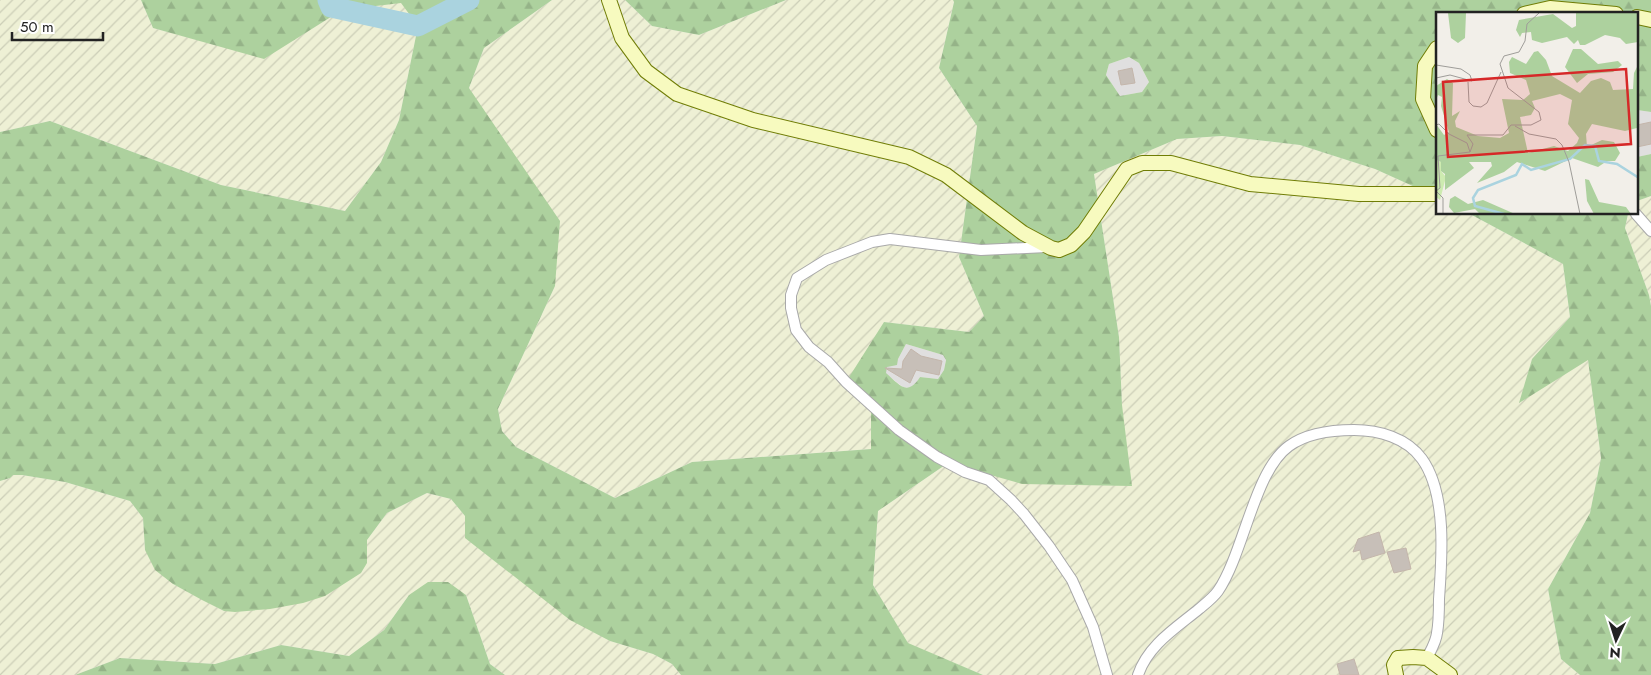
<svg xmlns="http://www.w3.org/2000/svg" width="1651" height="675" viewBox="0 0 1651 675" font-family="Jost,sans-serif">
<defs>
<pattern id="farmland-furrows" width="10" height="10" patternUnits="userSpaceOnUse" patternTransform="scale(1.25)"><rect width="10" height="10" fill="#eef0d5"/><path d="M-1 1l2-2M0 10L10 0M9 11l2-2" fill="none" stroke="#ccceb7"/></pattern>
<pattern id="forest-firs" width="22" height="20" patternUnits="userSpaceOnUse" patternTransform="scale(1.25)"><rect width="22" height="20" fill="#add19e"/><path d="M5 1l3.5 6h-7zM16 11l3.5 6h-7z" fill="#95b388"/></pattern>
</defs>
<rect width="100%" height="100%" fill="#f2efe9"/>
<path fill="#e0dfdf" d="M1129,57l10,6 10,19 -7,10 -22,4 -14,-21 3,-11z
M1637,110l14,2v42l-14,3z
M906,344l37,11 3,4 -2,11 -6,9 -18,-2 -6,9 -5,2 -6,-1 -18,-14 2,-6 11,-8z"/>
<path fill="url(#farmland-furrows)" d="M0,0h141l12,28 111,30 78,-48 59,-8 17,24 -19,94 -18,42 -36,49 -124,-26 -171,-64 -50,11z
M552,0h73l27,26 47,9 87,-35h167l1,1 -15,67 38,58 -18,131 25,59 -15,16 -85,-10 -13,82v45l-179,13 -77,36 -99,-51 -14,-16 -4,-22 57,-123 -86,-198 15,-40z
M1222,136l78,9 75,24 62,28v17h33l93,50 7,53 -38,42 -12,43 68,-43 13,99 -11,55 -42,76 13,70 19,16h-597l-75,-31 -35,-59 5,-74 70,-48 174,-58 -3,-68 -25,-163 83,-35z
M1651,196v110l-2,-11 -24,-67 3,-14h9v-13z
M12,475h10l43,7 65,19 13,17 2,32 28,34 51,27 143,-48v-23l20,-27 40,-20 24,6 14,17 145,125 43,13 19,10 9,11h-176l-15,-11 -24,-69h-57l-25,35 -35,26 -68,-11 -66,19 -95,-6 -45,17h-75v-194l10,-3z"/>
<path fill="url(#forest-firs)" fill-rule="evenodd" d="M141,0h411l-68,48 -15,40 91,133 -5,65 -57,123 4,22 14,16 99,51 77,-36 179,-13v-45l-25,-22 38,-60 85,10 15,-16 -25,-59 18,-131 -38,-58 15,-66 -1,-2h698v112l-14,-2v-96h-200v183l-62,-28 -75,-24 -78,-9 -45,3 -83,35 25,163 3,68 10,81 -110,-2 -74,-21 -70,48 -5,74 35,58 75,32h-302l-9,-11 -19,-10 -43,-13 -40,-21 -105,-82v-22l-14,-17 -24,-6 -40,20 -20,27v23l-6,10 -36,23 -22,7 -33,6 -35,3 -11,-1 -22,-11 -29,-16 -18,-14 -10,-20 -2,-32 -13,-17 -65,-19 -43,-7h-9l-3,3 -10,3v-349l50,-11 171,64 124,26 36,-49 18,-42 19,-94 -17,-23 -59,7 -78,49 -111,-31zM1129,57l10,6 10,19 -7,10 -22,4 -14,-21 3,-11zM906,344l37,11 3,5 -2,10 -6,9 -18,-2c-13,20 -20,8 -34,-4l1,-6 10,-2 1,-6z
M625,0h161l-87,35 -47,-9z
M1651,154v42l-14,5v-44z
M1470,214h158l-3,14 24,67 2,11v369h-71l-19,-16 -13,-70 42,-76 11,-55 -13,-98 -69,43 13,-44 38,-42 -7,-53z
M428,582h20l18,13 24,69 15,11h-430l45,-17 95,6 66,-19 68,11 35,-26 25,-35z"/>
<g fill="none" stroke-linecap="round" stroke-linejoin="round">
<path stroke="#aad3df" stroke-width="21" d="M328,0l3,7 87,19 51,-26"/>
</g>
<path fill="#c7bfb8" stroke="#c4b6ab" d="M1132,68l3,15 -14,2 -3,-14z
M1651,122v22l-14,3v-22z
M911,349l10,7 21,5 -3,14 -23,-5 -6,13 -25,-15 17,1 1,-8z
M1379,532l6,21 -23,7 -2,-10 -7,2 5,-13z
M1406,548l5,21 -17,4 -7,-21z
M1354,659l5,16h-19l-3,-11z"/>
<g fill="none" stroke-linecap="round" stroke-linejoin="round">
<g stroke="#a9a9a9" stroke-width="12">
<path id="street" d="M1636,214l15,17
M1047,247l-66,3 -91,-11 -18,3 -46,18 -29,18 -6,17v13l5,22 13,17 19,15 18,20 53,48 38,27 28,15 24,8 22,20 13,14 25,32 23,34 21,47 14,48
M1138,675c10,-30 38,-47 61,-66 6,-5 14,-11 19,-18 26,-38 36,-120 71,-145 18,-13 44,-16 65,-16 25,0 53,8 68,29 25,35 20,99 17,140 0,11 0,23 -2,34 -1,9 -6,17 -10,25"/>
</g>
<g stroke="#707d05" stroke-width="16">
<path id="secondary" d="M609,0l13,38 24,33 31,23 76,26 156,37 37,18 77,58 28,15 8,2 12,-5 13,-13 43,-63 15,-6h29l79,21 109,10h78
M1524,14l26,-6 66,6
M1637,17l14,3
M1437,48l-12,18 -2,33 14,31
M1396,675l-2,-10 4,-7 15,-1 14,1 23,17"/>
</g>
<use href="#street" stroke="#fff" stroke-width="10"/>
<use href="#secondary" stroke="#f7fabf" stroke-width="14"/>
</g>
<g transform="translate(1436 12)">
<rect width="202" height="202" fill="#f2efe9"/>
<path d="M0,148l5,2v9l5,6 -6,23 -4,-3z" fill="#cdebb0"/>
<path d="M12,1h18l-1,25 -7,5 -7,-5zM140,1h62v29l-12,2 -6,-6 -15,-3 -20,10h-5l-2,-5 -4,4 -7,-7 -25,6 -10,-3 -1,-8 -9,1 -2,4 -4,-7 3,-10 34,-6 19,14 4,-2zM137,37h8l17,15 20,-3 4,4 -9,7 -25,2 -11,9 -12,-16zM102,39l8,9 6,16 28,17 11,-12 10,-3 9,4 3,8 20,-1 1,-16 4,-8 -1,63 -12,3 -33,-7 -6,10 1,13 15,-7 12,2 6,11 -5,8h-8l-9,6 -26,-9 -27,13 -28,-9 -13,10 -27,11 15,-17 -1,-4h-22l5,6 -29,22v-16l-4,-3v-9l-5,-2v-36l8,11 5,-3 -8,-26 1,-9 -4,-2 -2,5v-14l11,-7 6,4 -1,33 8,-5 -5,10 1,6 22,9 22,2 9,-5 -7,-34 21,1 7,-6 -4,-14 -16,-7 -1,-11 3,-5 14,7 8,-12zM124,82l12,6 -4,24 11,14 -2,5 -9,8 -14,-5 -26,7 -8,-36 11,-2 4,-7 -3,-7zM149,167l4,1 10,22 27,5 5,7h-37l-7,-13zM19,184l13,8 15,-4 32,14h-35l-5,-5 -21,4 -5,-6 1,-8z" fill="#add19e" fill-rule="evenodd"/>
<path fill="none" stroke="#aad3df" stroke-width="2.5" d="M68,202l-29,-8 -2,-8 5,-8 38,-15 6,-11 9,6 39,-11 15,-14 10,1 4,15 18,3 22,14"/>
<path fill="none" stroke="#9f9d99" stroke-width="1" d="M0,53l25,4 9,6 2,6 -22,-6 -14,3M32,70l1,20 4,4 8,1 6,-4 14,-31M0,113l3,-1 10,10 18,9 3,9M79,114l14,8 27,5 6,6 7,17 11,52M0,179l4,-3 -2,-32 32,-4 3,-8 -6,-9h36l8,-10h20l10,-5 -2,-8 -31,-24 -8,-24 4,-8 15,-4 6,-11 2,-17 12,-11M1,180l6,6v16"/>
<path fill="#d62828" fill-opacity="0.15" stroke="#d62828" stroke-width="2.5" d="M190,57l5,75 -183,13 -5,-75z"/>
<rect width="202" height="202" fill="none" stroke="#222" stroke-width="2.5"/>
</g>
<g transform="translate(1616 640) rotate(184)" stroke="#ffffff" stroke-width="4" paint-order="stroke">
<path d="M0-4L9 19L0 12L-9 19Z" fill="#222222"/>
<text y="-8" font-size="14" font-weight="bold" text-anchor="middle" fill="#222222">N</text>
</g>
<path d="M12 32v8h91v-8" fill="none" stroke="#222222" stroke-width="2.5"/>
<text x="20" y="32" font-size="15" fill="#222222" stroke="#ffffff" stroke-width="4" paint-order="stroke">50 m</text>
</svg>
